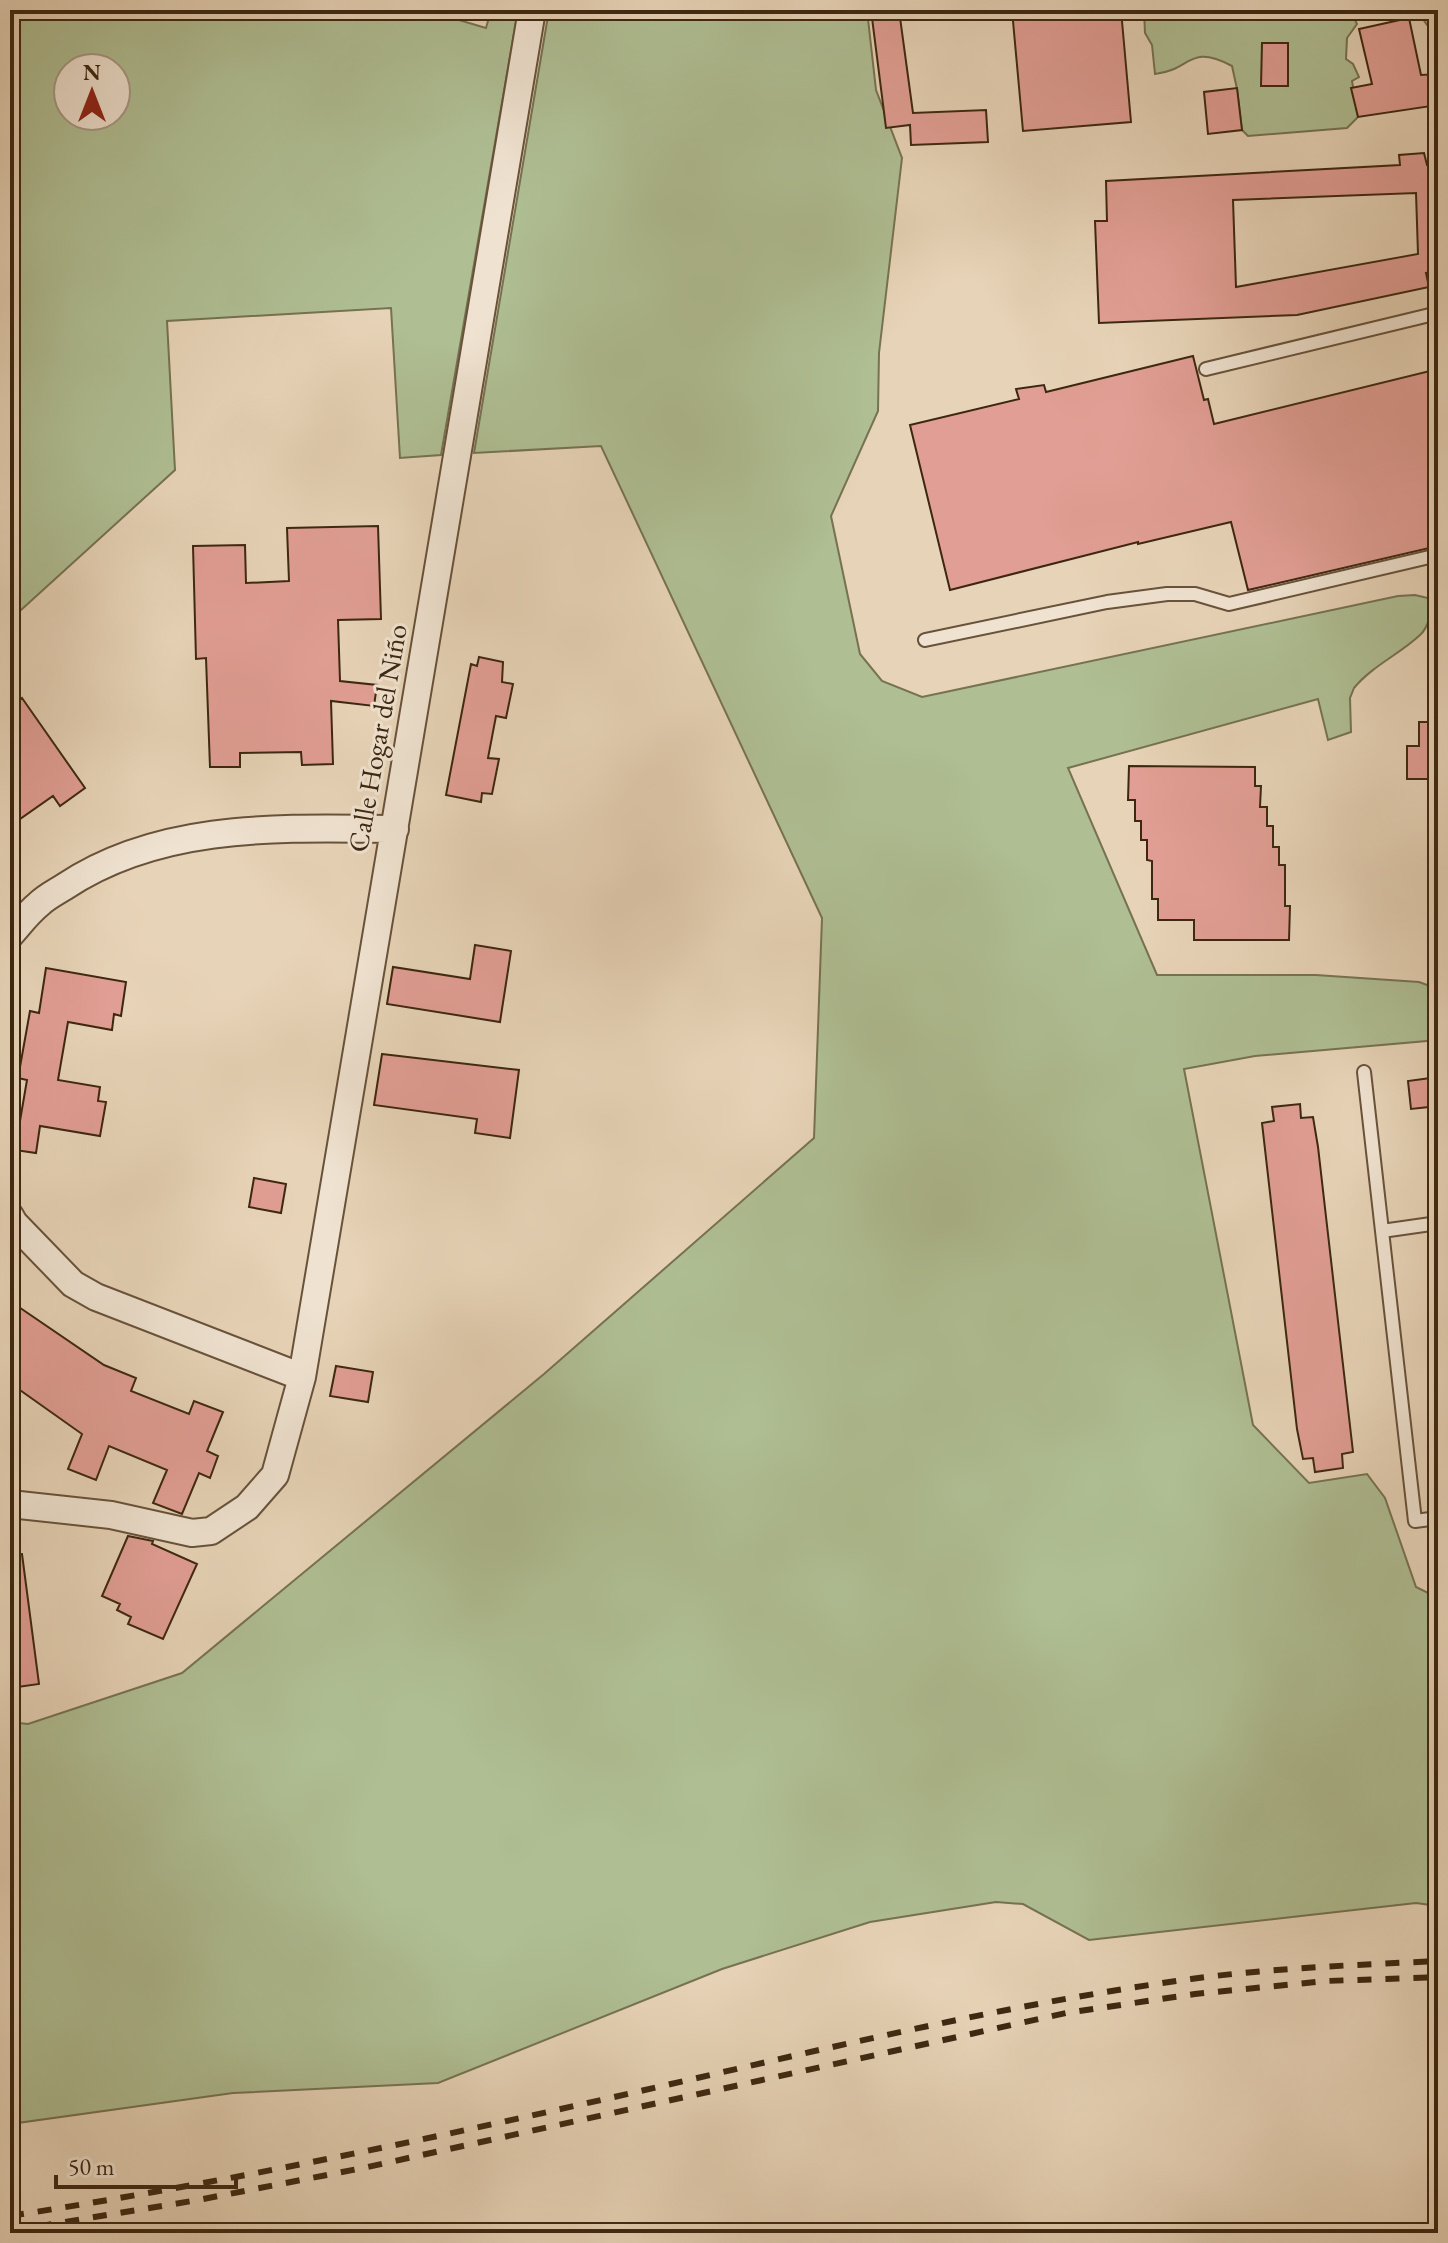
<svg xmlns="http://www.w3.org/2000/svg" width="1448" height="2243" viewBox="0 0 1448 2243" font-family="'EB Garamond',serif">
<rect width="100%" height="100%" fill="#e7d3b7"/>
<filter id="stains"><feTurbulence type="fractalNoise" baseFrequency=".0025" numOctaves="4"/><feColorMatrix values="0 0 0 0 .2 0 0 0 0 .09 0 0 0 0 .02 0 0 0 .5 -.17"/></filter>
<radialGradient id="worn" r=".72"><stop offset=".6" stop-color="#630" stop-opacity="0"/><stop offset="1" stop-color="#630" stop-opacity=".3"/></radialGradient>
<path fill="#afbe93" stroke="#767252" stroke-width="2" fill-rule="evenodd" d="M10,10h443l-1,8 34,10 5,-18h27l-77,445 -41,3 -9,-150 -224,13 8,149 -165,150zM68,68h48v48h-48z
M549,10h318l9,80 26,68 -23,195 -1,58 -47,105 29,138 22,27 40,16 476,-101 17,-1 17,4c0,11 -3,28 -12,36 -20,19 -48,31 -66,53l-4,10 1,34 -23,8 -10,-41 -250,69 89,207h159l103,7 19,7v51l-183,16 -71,13 69,356 56,58 58,-9 18,24 31,89 14,7 8,-3v315l-22,-3 -327,37 -66,-36 -27,-2 -126,20 -148,47 -284,114 -205,10 -223,31v-402l18,2 154,-51 362,-299 270,-236 8,-220 -221,-472 -127,7z
M1144,10h206l7,14 -10,14 -1,21 7,5 6,13 -7,4 6,36 -11,11 -99,8 -6,-6 -5,-41 -5,-23c-44,-23 -40,4 -77,8l-3,-29 -7,-12z
M1417,10h21v20l-11,-5z"/>
<path fill="#e19e94" stroke="#3d2711" stroke-width="2" fill-rule="evenodd" d="M871,10h28l14,103 73,-3 2,32 -77,3 -1,-20 -24,3z
M1012,10h109l10,112 -108,9z
M1409,18l12,57 17,-1v31l-80,12 -7,-29 21,-4 -13,-55z
M1262,43h26v43h-27z
M1237,88l5,42 -34,4 -4,-42z
M1424,153l3,12 11,-1v108l-12,1 3,14 -132,28 -198,8 -4,-102h12l-1,-40 294,-16 -1,-10zM1416,193l2,61 -182,33 -3,-87z
M1193,356l11,44 4,-1 6,25 224,-55v177l-190,44 -17,-68 -93,22v-2l-188,48 -40,-165 109,-26 -3,-10 28,-4 2,7z
M378,526l3,93 -43,1 2,61 37,4 -3,21 -43,-5 2,63 -31,1 -1,-13 -61,1v14h-30l-4,-109 -10,1 -3,-113 52,-1 1,38 43,-2 -2,-53z
M479,657l24,5 -1,20 11,2 -7,34 -10,-2 -8,42 11,1 -7,35 -10,-1 -1,9 -35,-7 25,-131 6,2z
M22,698l63,90 -25,18 -7,-10 -43,30v-119z
M1419,722h19v57h-31v-33h12z
M1129,766l126,1v19h6l-1,21h7v19h6v21h6v18h6v41h5l-1,34h-95v-20h-36v-21h-6v-38l-5,-1v-20h-6v-19h-6v-21h-7z
M475,945l36,6 -11,71 -113,-18 6,-37 77,12z
M46,968l80,14 -5,34 -7,-2 -2,16 -44,-8 -10,58 42,7 -2,14 8,1 -6,34 -60,-10 -4,27 -21,-3 12,-70 -9,-2 12,-67 9,2z
M382,1054l137,16 -9,68 -35,-5 2,-14 -103,-14z
M1438,1077v29l-27,3 -3,-28z
M1300,1104l1,14 12,-1 5,30 35,305 -11,2 1,14 -28,4 -2,-14 -10,1 -6,-30 -35,-306 12,-2 -2,-14z
M254,1178l32,6 -5,29 -32,-6z
M10,1301l94,64 32,13 -5,13 58,23 5,-13 29,11 -16,39 11,5 -8,22 -11,-5 -17,41 -29,-11 14,-33 -58,-24 -13,34 -28,-11 14,-35 -72,-51z
M336,1366l37,6 -5,30 -38,-6z
M128,1536l25,5 -1,3 45,20 -34,75 -35,-15 3,-7 -14,-7 3,-6 -18,-8z
M22,1554l17,130 -29,4v-133z"/>
<g fill="none" stroke-linecap="round" stroke-linejoin="round">
<g stroke="#68523a" stroke-width="16">
<path id="lane" d="M1206,369l232,-56
M925,640l182,-38 60,-8h28l34,10 209,-49
M1364,1072l18,159
M1438,1223l-56,8 33,290 23,-3"/>
</g>
<g stroke="#68523a" stroke-width="30">
<path id="street" d="M10,935c9,-10 18,-22 29,-31 7,-7 17,-12 25,-17 97,-65 219,-59 331,-58
M10,1216l4,7 59,61 23,13 206,80
M10,1504l101,11 81,18 19,-2 36,-24 28,-32 27,-98 230,-1367"/>
</g>
<use href="#lane" stroke="#efe2d0" stroke-width="12"/>
<use href="#street" stroke="#efe2d0" stroke-width="26"/>
<path stroke="#3d2711" stroke-width="6" stroke-dasharray="14 14" stroke-linecap="butt" d="M10,2216c193,-30 383,-69 573,-112 202,-45 403,-97 608,-125 81,-11 164,-14 247,-18
M10,2231l188,-31 165,-32 703,-155 129,-19 131,-13 112,-4"/>
</g>
<g text-anchor="middle" stroke-width="6" stroke-linejoin="round" paint-order="stroke">
<g font-size="28" fill="#3d2711" stroke="#efe2d0">
<text transform="translate(377 738) rotate(-80)" y="10">Calle Hogar del Niño</text>
</g>
</g>
<rect width="1448" height="2243" fill="none" stroke="#e7d3b7" stroke-width="40"/>
<rect x="12" y="12" width="1424" height="2219" fill="none" stroke="#3d2711" stroke-width="4"/>
<rect x="20" y="20" width="1408" height="2203" fill="none" stroke="#3d2711" stroke-width="2"/>
<g transform="translate(92 92)"><circle r="38" fill="#efe2d0" stroke="#a89784" stroke-width="2"/>
<path d="M0-6L14 30L0 20L-14 30Z" fill="#8f2418"/>
<text y="-12" font-size="22" font-weight="bold" text-anchor="middle" fill="#3d2711">N</text>
</g>
<path d="M56 2175v12h180v-12" fill="none" stroke="#3d2711" stroke-width="4"/>
<text x="68" y="2175" font-size="24" fill="#3d2711" stroke="#efe2d0" stroke-width="6" paint-order="stroke">50 m</text>
<rect width="100%" height="100%" filter="url(#stains)"/>
<rect width="100%" height="100%" fill="url(#worn)"/>
</svg>
